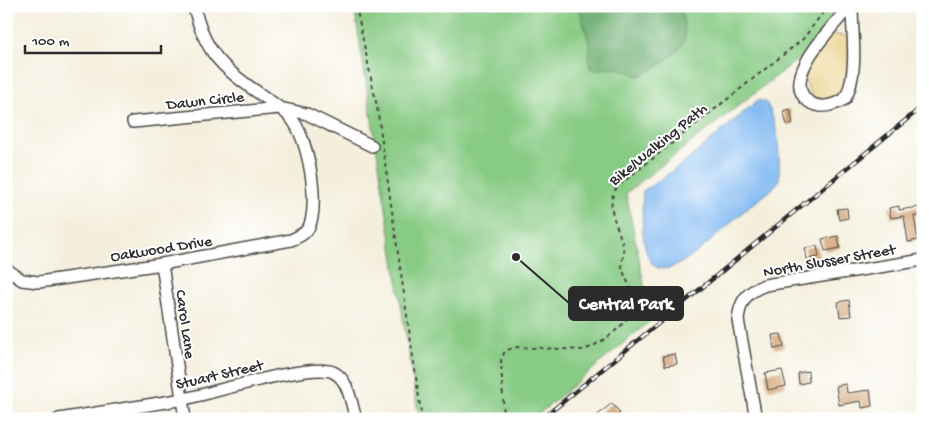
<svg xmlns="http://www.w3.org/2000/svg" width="929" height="425" viewBox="0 0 929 425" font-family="'Gochi Hand',sans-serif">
<rect width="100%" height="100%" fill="#fff"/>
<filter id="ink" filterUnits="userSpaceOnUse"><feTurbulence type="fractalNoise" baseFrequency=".02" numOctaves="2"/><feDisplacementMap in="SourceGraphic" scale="10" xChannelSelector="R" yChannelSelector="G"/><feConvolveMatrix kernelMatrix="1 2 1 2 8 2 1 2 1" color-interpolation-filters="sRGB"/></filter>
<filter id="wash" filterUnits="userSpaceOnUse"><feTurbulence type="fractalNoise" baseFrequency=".0096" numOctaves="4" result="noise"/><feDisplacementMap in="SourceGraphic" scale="20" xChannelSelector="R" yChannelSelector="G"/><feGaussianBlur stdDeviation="1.12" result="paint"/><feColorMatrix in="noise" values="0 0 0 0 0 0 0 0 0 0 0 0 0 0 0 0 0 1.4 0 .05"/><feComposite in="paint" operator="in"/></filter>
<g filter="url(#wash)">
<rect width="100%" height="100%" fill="#f4efdd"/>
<path fill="#88cb84" stroke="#5a7b58" d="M354,6h487l-35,47 -180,140 25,127 -118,99h-114z"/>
<path fill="#6eaf72" stroke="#4c6d4e" d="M580,6h100c2,10 7,25 4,35 -5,13 -33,31 -45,35 -15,-4 -26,-14 -40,-5l-9,-3c-2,-10 0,-20 -2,-29 -3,-11 -7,-21 -8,-33z"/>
<path fill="#eeda9e" stroke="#8c8264" d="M831,34l16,2c4,21 0,37 -6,58l-14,6 -15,-3 -8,-19 6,-16z"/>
<path fill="#82baf2" stroke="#56728e" d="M758,100l8,2c13,24 14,52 13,79l-8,9c-11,9 -23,17 -34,27 -13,12 -60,59 -79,51 -19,-8 -16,-60 -15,-77l40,-27z"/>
<g id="blocks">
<path fill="#d1a577" d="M790,109l3,15 -6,1 -4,-14z
M899,206v4l19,-3 2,9h-6l4,24 -10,2 -4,-26 -13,2 -2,-10z
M847,208l1,10 -9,2 -2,-11z
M838,236l2,12 -15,3 -3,-12z
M817,246l2,11 -12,2 -2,-11z
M849,300l2,16 -11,1 -2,-15z
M781,334l3,13 -10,2 -2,-14z
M675,354l2,10 -12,2 -2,-10z
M782,370l4,16 -18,4 -3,-17z
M808,371l1,11 -10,2 -1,-11z
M846,384l1,9 23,-3 2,16 -10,2 -1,-7 -22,4 -3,-19z
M612,403l8,10 -7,6h-20z"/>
</g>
</g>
<g filter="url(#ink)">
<use href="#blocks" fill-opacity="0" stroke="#494846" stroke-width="1"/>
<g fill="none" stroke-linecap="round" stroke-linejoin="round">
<g stroke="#494846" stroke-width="14">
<path id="minor" d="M850,6c-16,20 -72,73 -41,96 12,8 25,3 36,-3 14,-27 7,-63 7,-93
M133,122l147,-14 27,6 65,32
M162,264l23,155
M6,269l16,11 17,2 123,-18 129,-24c7,-3 14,-6 18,-13 11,-23 -1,-92 -19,-110 -8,-9 -20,-16 -30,-23 -37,-25 -56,-42 -66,-88
M59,419c42,-7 84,-13 125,-20 28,-6 128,-37 149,-27 16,7 18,32 23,47
M756,419l-18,-99c2,-20 9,-28 27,-35l158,-25"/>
</g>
<path stroke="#494846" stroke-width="2" stroke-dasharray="4 4" stroke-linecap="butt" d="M356,6l21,101 45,312
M504,419l-3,-59 4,-9 10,-4 69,3c20,-8 52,-29 49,-54 -2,-10 -9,-19 -11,-29 -1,-6 3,-13 1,-19 -3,-22 -21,-41 -5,-62l185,-147 25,-33"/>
<use href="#minor" stroke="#fff" stroke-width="11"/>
<g stroke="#2b2b2b" stroke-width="4.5">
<path id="rail" d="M542,419l381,-313"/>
</g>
<use href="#rail" stroke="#fff" stroke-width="2.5" stroke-dasharray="8" stroke-linecap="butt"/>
</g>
</g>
<g text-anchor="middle" stroke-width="4" stroke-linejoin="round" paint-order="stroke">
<g font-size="16" fill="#2b2b2b" stroke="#fff">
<text transform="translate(205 99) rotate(-6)" y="6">Dawn Circle</text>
<text transform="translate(657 143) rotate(-39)" y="6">Bike/Walking Path</text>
<text transform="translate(161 247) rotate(-9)" y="6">Oakwood Drive</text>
<text transform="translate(829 259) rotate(-10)" y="6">North Slusser Street</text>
<text transform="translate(187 324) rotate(82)" y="6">Carol Lane</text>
<text transform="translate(219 373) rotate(-13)" y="6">Stuart Street</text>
</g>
</g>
<path fill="none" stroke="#2b2b2b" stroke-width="2" d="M516 257L569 303"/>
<circle fill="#2b2b2b" stroke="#fff" stroke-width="2" cx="516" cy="257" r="5"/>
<rect fill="#2b2b2b" stroke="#2b2b2b" stroke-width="2" x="569" y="287" width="114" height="33" rx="5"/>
<g font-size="18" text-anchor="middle" font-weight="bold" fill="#fff">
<text x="626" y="309">Central Park</text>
</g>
<rect width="929" height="425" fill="none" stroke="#fff" stroke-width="25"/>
<path d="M25 45v8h136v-8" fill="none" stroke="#2b2b2b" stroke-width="2.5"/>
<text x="32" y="45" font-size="15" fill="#2b2b2b" stroke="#ffffff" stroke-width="4" paint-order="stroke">100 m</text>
</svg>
